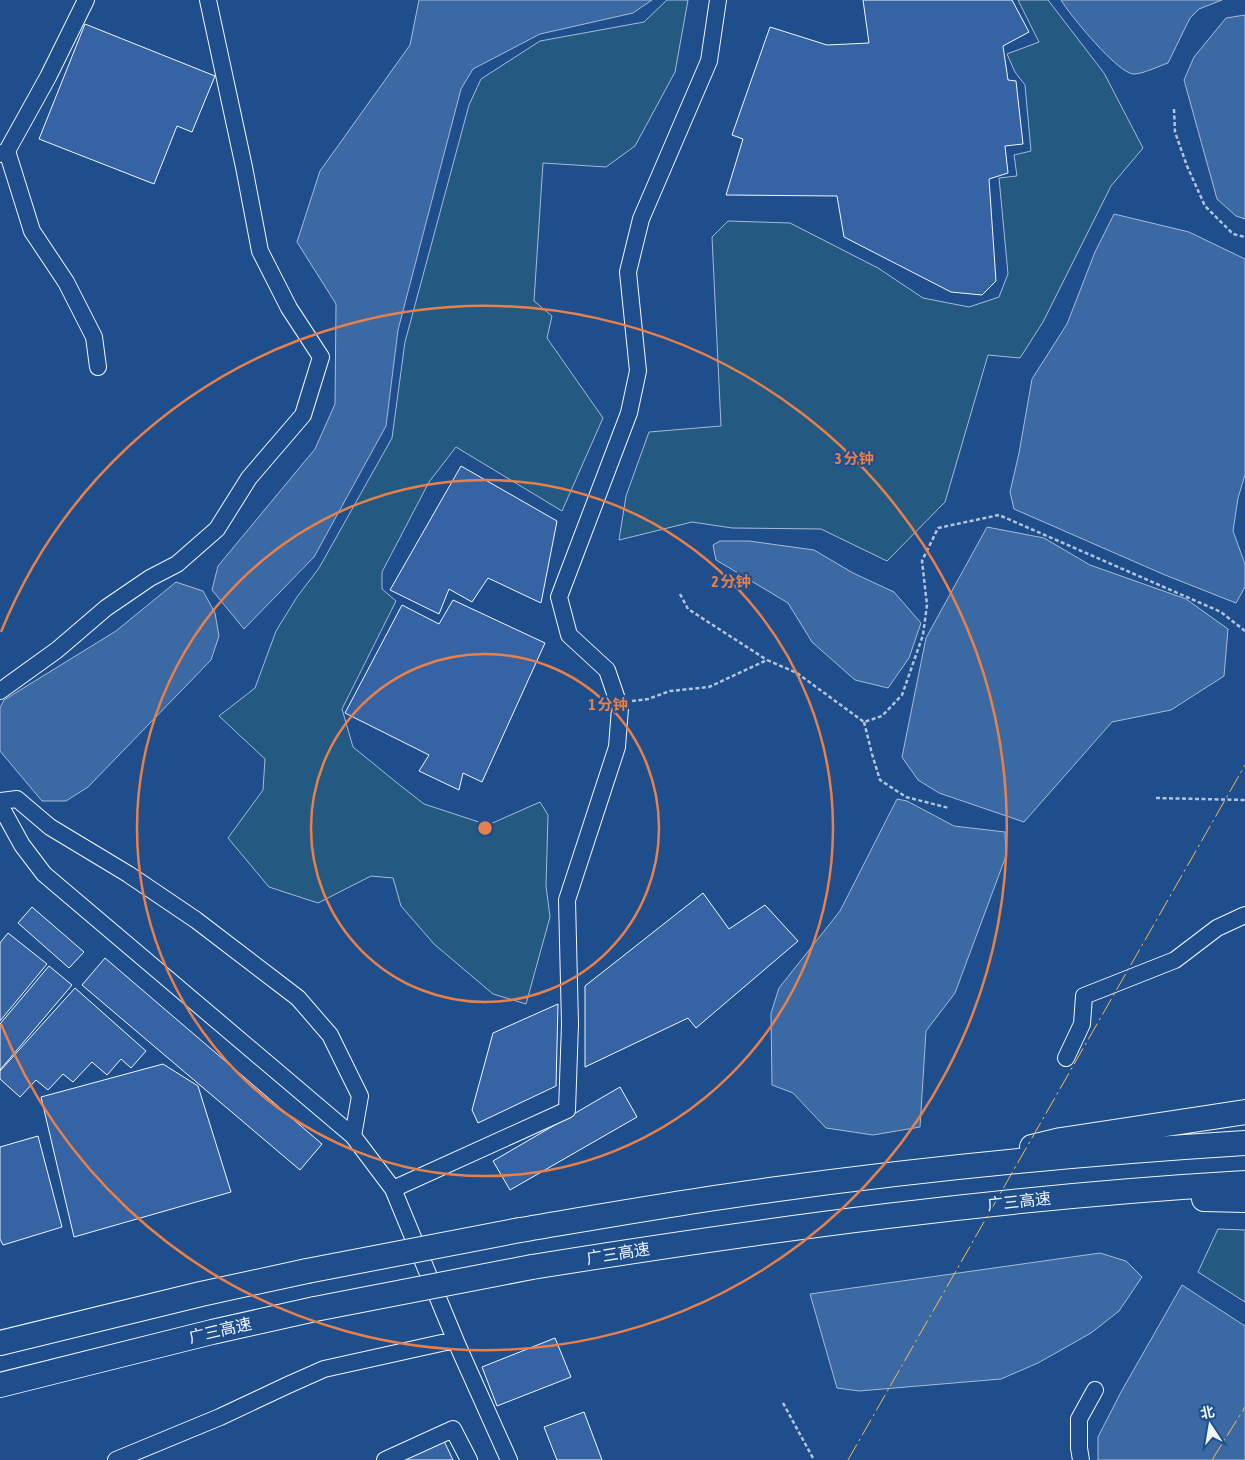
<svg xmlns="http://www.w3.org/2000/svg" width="1245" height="1460" viewBox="0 0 1245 1460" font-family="'Asap Condensed','Noto Sans SC',sans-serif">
<rect width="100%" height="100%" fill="#1f4e8c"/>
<path fill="#245a82" stroke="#a8bbd7" d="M667,0h21l-13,72 -40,74 -29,21 -63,-4 -9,138 18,15 -5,22 56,80 -41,93 -106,-64 -27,35 -47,90v17l14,12 -54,108 11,38 43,35 28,22 64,21 52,-23 8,13 -2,71 4,31 -24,87 -33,-10 -59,-50 -33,-38 -8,-28 -22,-2 -53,27 -49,-16 -41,-49 35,-48 2,-31 -46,-43 36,-28 21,-57 21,-34 22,-29 73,-130 13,-96 64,-237 12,-26 59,-38 104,-19z
M1018,0h30l56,73 39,75 -32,38 -68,136 -23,36 -32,-3 -43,147 -58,59 -66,-32 -89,-1 -40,-6 -73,18 7,-44 23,-64 72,-6 -9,-189 16,-16 62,2 88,45 45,30 46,9 30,-10 9,-23 -9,-96 18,-2 -3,-21 17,-4 -6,-66 -10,-13 -8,-18 32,-12z
M1218,1229l27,1v72l-47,-30z"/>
<path fill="#3b69a3" stroke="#a8bbd7" d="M419,0h233l-19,13 -93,21 -67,35 -12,20 -63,241 -12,96 -72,131 -70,72 -32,-39 6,-24 97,-117 20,-45 1,-100 -39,-62 23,-71 90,-126z
M1061,0h161l-23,9 -9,9 -22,45c-9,3 -25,11 -34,11 -15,1 -65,-60 -73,-74z
M1245,15v204l-9,-3 -19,-17 -33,-119 10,-23 32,-39z
M1114,214l75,18 56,27v216l-7,23 -5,33 12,33v23l-9,16 -71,-28 -151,-66 -4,-17 9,-39 13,-74 35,-55 28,-72z
M987,527l57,11 46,27 96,34 42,30 -4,47 -53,34 -59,12 -88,100 -85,-29 -21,-13 -16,-23 24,-119z
M720,541h29l65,9 39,23 41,19 27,31 -12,35 -21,30 -33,-8 -43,-38 -24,-39 -72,-43 -3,-15z
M176,582l27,9 12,22 4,23 -8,24 -123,127 -22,14h-24l-42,-50v-43l4,-8 112,-69z
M897,799l10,2 47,25 51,6 1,24 -51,137 -29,38 -6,96 -47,8 -47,-7 -33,-35 -21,-8 -1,-72 8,-25 61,-77z
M1100,1253l26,8 16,16 -23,34 -28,22 -53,30 -37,16 -142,12 -22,-3 -27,-94z
M1182,1285l63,41v134h-147v-23l23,-45z"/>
<path fill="#3563a3" stroke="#f2f6ff" d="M863,0h149l17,32 -26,14 5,34 8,1 7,63 -18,2 3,27 -19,6 7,102 -14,14 -31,-3 -107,-55 -7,-41 -111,-1 17,-56 -11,-4 38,-108 57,18 42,-2z
M85,24l130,52 -23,56 -15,-6 -23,58 -115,-45z
M461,466l96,55 -16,82 -53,-25 -16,24 -23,-13 -10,25 -49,-24z
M453,600l92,43 -63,139 -19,-9 -4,17 -40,-19 10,-16 -84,-42 57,-108 37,19z
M703,893l26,36 36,-24 33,36 -102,87 -8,-10 -103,49v-81z
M32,907l52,45 -15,16 -51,-45z
M8,933l39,31 -47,57v-78z
M105,958l217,186 -22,26 -218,-185z
M49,966l23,19 -72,85v-46z
M75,988l71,63 -15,17 -10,-9 -14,16 -15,-13 -19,20 -10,-8 -15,16 -12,-10 -16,17 -20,-18v-8z
M558,1004l-2,82 -78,37 -6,-13 21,-77z
M163,1064l35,22 33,106 -157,45 -33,-140z
M620,1087l17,30 -127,73 -17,-29z
M38,1136l24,91 -59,18 -3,-6v-92z
M555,1338l16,39 -74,29 -15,-39z
M584,1412l18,48h-45l-13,-33z
M444,1441l9,19h-51z"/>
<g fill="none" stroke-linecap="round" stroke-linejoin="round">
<g stroke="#f2f6ff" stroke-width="18">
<path id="minor" d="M7,151l25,80 34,51 28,55 4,30
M0,154l7,-3 41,-74 38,-77
M0,691l57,-41 49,-42 44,-30 27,-14 40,-35 32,-51 54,-63 18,-58 -32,-49 -29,-57 -16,-84 -36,-167
M0,801l17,-2 33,28 78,47 68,46 102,78 32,37 30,61 -7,40
M0,805l22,40 22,29 309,262 40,53 64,155 52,116
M1066,1058l16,-34 2,-28 91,-36 42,-32 28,-13
M393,1189l174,-79 3,-86 -3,-124 50,-153 3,-39 -13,-38 -38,-35 -10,-38 70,-184 9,-42 -10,-99 13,-53 68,-158 9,-61
M116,1460l104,-43 68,-32 36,-16 131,-29
M385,1460l68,-31 16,31
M1081,1460l-2,-12v-29l16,-29"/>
</g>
<g stroke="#f2f6ff" stroke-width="26">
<path id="highway" d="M1032,1147l29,-7 184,-28
M1204,1199l41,1
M520,1230c83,-14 167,-29 250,-40 158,-22 316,-37 475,-47
M532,1267c236,-38 473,-70 713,-84
M0,1343l201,-49 106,-23
M0,1385l212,-53 103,-23"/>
</g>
<path stroke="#b3c4dc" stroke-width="2.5" stroke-dasharray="4 2.5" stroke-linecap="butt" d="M1174,109l1,23 12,34 18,40 28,28 12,3
M680,594l8,15 79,51
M632,701l16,-2 22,-8 39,-4 58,-27 30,13 67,49 18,-6 20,-21 21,-60 4,-30 -5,-44 16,-33 61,-13 222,97 24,19
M864,722l8,32 8,26 26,17 43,11
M1156,798l89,2
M783,1403l31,57"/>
<use href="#minor" stroke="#1f4e8c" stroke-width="16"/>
<use href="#highway" stroke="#1f4e8c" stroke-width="24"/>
<g stroke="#f2f6ff" stroke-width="26" stroke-linecap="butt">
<path id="highway-bridge" d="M307,1271l213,-41
M315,1309l217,-42"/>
</g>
<use href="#highway-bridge" stroke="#1f4e8c" stroke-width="24"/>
<path stroke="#ffb74d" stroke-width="1" stroke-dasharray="18 4 2.5 4" stroke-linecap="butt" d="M848,1460l397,-695
M1212,1460l33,-53"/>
</g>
<g fill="none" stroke="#ea8049" stroke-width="2.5">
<circle cx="485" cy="828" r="174"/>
<circle cx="485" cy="828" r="348"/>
<path d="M1 632A522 522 0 1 1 1 1024"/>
</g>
<g text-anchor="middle" stroke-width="4" stroke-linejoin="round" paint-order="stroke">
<g font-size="16" fill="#f2f6ff" stroke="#1f4e8c">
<text transform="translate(1019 1201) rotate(-6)" y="6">广三高速</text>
<text transform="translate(618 1253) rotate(-9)" y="6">广三高速</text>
<text transform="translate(220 1330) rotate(-13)" y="6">广三高速</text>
</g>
</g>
<circle cx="485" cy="828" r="8" fill="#ea8049" stroke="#1f4e8c" stroke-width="2.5"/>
<g font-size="15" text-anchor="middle" font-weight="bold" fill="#ea8049" stroke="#1f4e8c" stroke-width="4" stroke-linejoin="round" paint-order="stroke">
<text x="854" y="464">3 分钟</text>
<text x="731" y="587">2 分钟</text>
<text x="608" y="710">1 分钟</text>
</g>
<g transform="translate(1210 1425) rotate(348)" stroke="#1f4e8c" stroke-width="4" paint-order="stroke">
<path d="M0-4L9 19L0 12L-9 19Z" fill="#f2f6ff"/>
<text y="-8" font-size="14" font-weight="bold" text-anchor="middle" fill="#f2f6ff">北</text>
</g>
</svg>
